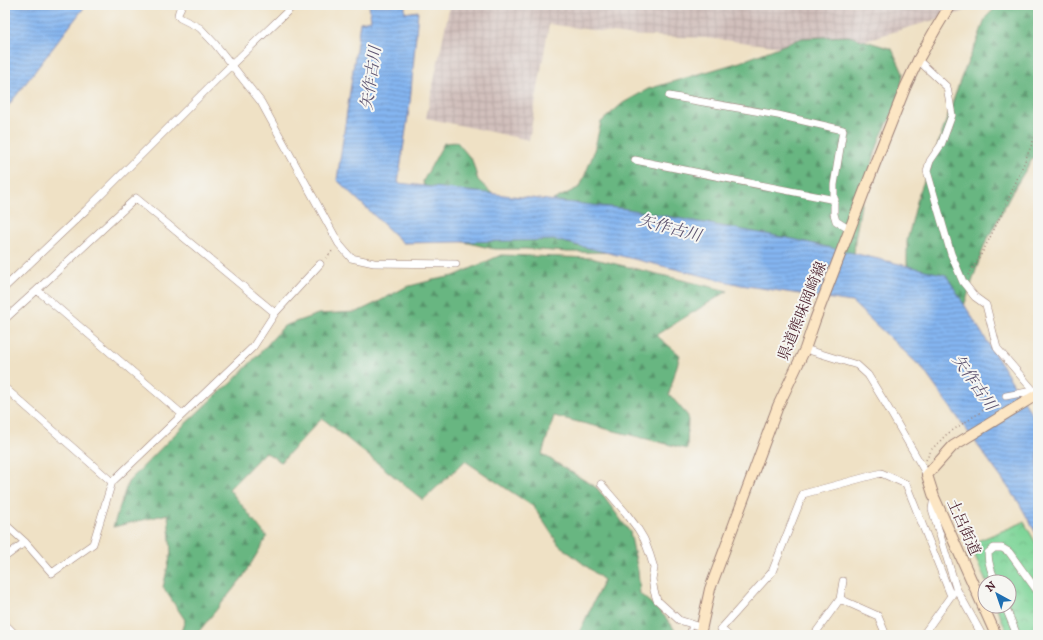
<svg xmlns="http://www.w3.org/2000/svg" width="1043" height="640" viewBox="0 0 1043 640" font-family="'IM FELL DW Pica','Noto Serif JP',serif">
<defs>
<pattern id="industrial-grid" width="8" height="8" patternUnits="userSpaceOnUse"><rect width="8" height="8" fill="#d1c0bc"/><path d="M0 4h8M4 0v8" fill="none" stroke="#b5a5a2"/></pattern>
<pattern id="forest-firs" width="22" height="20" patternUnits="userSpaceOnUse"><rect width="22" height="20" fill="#67b681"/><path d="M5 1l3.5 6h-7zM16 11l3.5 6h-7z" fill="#57936a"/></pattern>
<pattern id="park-crowns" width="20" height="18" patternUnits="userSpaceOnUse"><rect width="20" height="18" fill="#7fd599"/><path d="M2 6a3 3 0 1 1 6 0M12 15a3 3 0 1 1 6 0" fill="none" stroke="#6fb684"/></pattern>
<pattern id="water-rules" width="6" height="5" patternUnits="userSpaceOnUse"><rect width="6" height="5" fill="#84b5f0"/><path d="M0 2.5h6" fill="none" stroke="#6e93c3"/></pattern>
</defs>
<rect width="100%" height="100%" fill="#f6f6f2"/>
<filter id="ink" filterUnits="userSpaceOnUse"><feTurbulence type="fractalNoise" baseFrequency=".025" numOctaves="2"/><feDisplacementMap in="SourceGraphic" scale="8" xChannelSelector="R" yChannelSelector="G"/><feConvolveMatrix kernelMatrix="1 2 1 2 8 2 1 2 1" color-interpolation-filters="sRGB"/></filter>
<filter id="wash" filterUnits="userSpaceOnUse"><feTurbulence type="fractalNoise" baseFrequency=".012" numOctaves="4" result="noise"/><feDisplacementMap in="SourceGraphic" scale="16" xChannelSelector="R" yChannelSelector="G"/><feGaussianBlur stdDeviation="0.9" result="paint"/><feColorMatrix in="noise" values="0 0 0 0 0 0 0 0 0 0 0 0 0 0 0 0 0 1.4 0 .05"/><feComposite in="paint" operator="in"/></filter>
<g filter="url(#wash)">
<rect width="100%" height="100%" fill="#efe1c5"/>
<path fill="url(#industrial-grid)" d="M450,5h535l-160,47 -119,-14 -79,-3 -78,-11 -20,116 -103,-22z"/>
<path fill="url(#forest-firs)" stroke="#586a56" d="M998,5h40v145l-24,39 -30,57 -20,60 -57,-31v-34l12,-47 17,-44 25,-72 16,-37 9,-24z
M849,36l43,13 11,24 -3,26 -20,39 -17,55 -8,47 -2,29 -197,-16 -89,-1 -41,-3h-32l-34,-8 -34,-33 -3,-27 21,-38 13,-1 15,18 6,20 28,27 37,-2 37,-18 13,-32 8,-33 22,-19 25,-14 92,-27 62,-24z
M501,255l90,3 137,33 -72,44 24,20 -11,39 19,22 -1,33 -133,-33 -12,38 55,34 33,44 8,39 2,23c15,13 29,23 37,41h-99l26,-55 -45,-35 -25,-38 -69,-46 -42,39 -101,-82 -41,44 -16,-10 -36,37 38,48 -24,40 -47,58h-16l5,-15 -22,-33 8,-34 -3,-39 -55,13 15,-45 53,-54 35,-33 14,-11 29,-30 25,-28 34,-12 39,-2 19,-9 30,-16 27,-7 21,-4z"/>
<path fill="url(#park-crowns)" stroke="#647a62" d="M1024,522l14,25v88h-30l-12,-29h13v-24h-23l-16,-38z"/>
<path fill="url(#water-rules)" stroke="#676a8e" d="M5,5h81l-81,105z
M369,5h36v8l13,-2 -8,92 -12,80 229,26 166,30 153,36 92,149v113l-20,-36 -96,-133 -70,-66 -111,-17 -186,-45 -152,3 -66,-63 23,-158 11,-2z"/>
</g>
<g filter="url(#ink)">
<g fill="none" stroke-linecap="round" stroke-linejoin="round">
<g stroke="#9c8078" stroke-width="5">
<path id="lane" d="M689,635l2,-11"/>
</g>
<g stroke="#9c8078" stroke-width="8">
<path id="street" d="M182,5l-3,6 -1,4 2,3 20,10 15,16 46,58 78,142 12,14 23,5 82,1
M918,60l29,27 5,28 -11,30 -11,16 -3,10 24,83 12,28 12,15 11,8 11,43 36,42 -6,2 -21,4
M669,96l109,19 65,15 -9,55v29l2,7 14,9
M635,160l200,40
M5,287l81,-77 132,-132 76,-73
M37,290l145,124
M5,319l32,-29 99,-92 139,115
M805,349l52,16 11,10 19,31 40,69
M5,388l107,94
M601,484l25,29 12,16 6,10 6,16 4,13 -2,11 2,12 3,9 22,20 22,7
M934,497l-2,12 24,79 26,47
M5,524l20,18 27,31 41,-29 19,-62 141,-135 22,-34 45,-49
M5,557l20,-15
M996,582c-4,-9 -8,-18 -8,-29l6,-5h8l7,4 29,40
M840,599l38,17 8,19
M1005,606l12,29
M5,624l11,11
M728,635l-7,-6 51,-57 31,-78 78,-21 25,11 45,112
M814,635l26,-36 3,-18
M923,635l30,-42"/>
</g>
<g stroke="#9c8078" stroke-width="12">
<path id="secondary" d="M700,635l10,-46 68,-183 27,-57 10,-29 59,-154 31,-78 13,-28 17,-30 15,-25
M996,635l-62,-138 -7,-22 26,-29 85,-52"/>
</g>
<path stroke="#9c8078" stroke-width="1.5" stroke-dasharray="1 3" stroke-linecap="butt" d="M326,258l8,-9
M968,275c14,-19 24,-42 35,-64 12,-27 24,-54 35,-82
M926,460l6,-11 15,-15 52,-34"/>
<use href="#lane" stroke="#fff" stroke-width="3.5"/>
<use href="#street" stroke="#fff" stroke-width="7"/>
<use href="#secondary" stroke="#fce6c4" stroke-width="10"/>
</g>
</g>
<g text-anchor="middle" stroke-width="4" stroke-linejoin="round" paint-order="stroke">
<g font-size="15" fill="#4a1f2b" stroke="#f6f6f2">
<text transform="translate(802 311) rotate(-68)" y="5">県道熊味岡崎線</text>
<text transform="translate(964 527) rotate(66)" y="5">土呂街道</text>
</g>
<g font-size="16" font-style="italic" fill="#5e5470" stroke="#f6f6f2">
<text transform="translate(370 78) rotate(-82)" y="6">矢作古川</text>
<text transform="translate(670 227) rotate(15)" y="6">矢作古川</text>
<text transform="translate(975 382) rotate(55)" y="6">矢作古川</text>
</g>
</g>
<rect width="1043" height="640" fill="none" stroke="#f6f6f2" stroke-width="20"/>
<g transform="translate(997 594) rotate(320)"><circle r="19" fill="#f6f6f2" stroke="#b1a0a2"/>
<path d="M0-3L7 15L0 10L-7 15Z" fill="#1f6fb2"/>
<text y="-6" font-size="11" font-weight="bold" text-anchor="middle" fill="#4a1f2b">N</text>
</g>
</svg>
